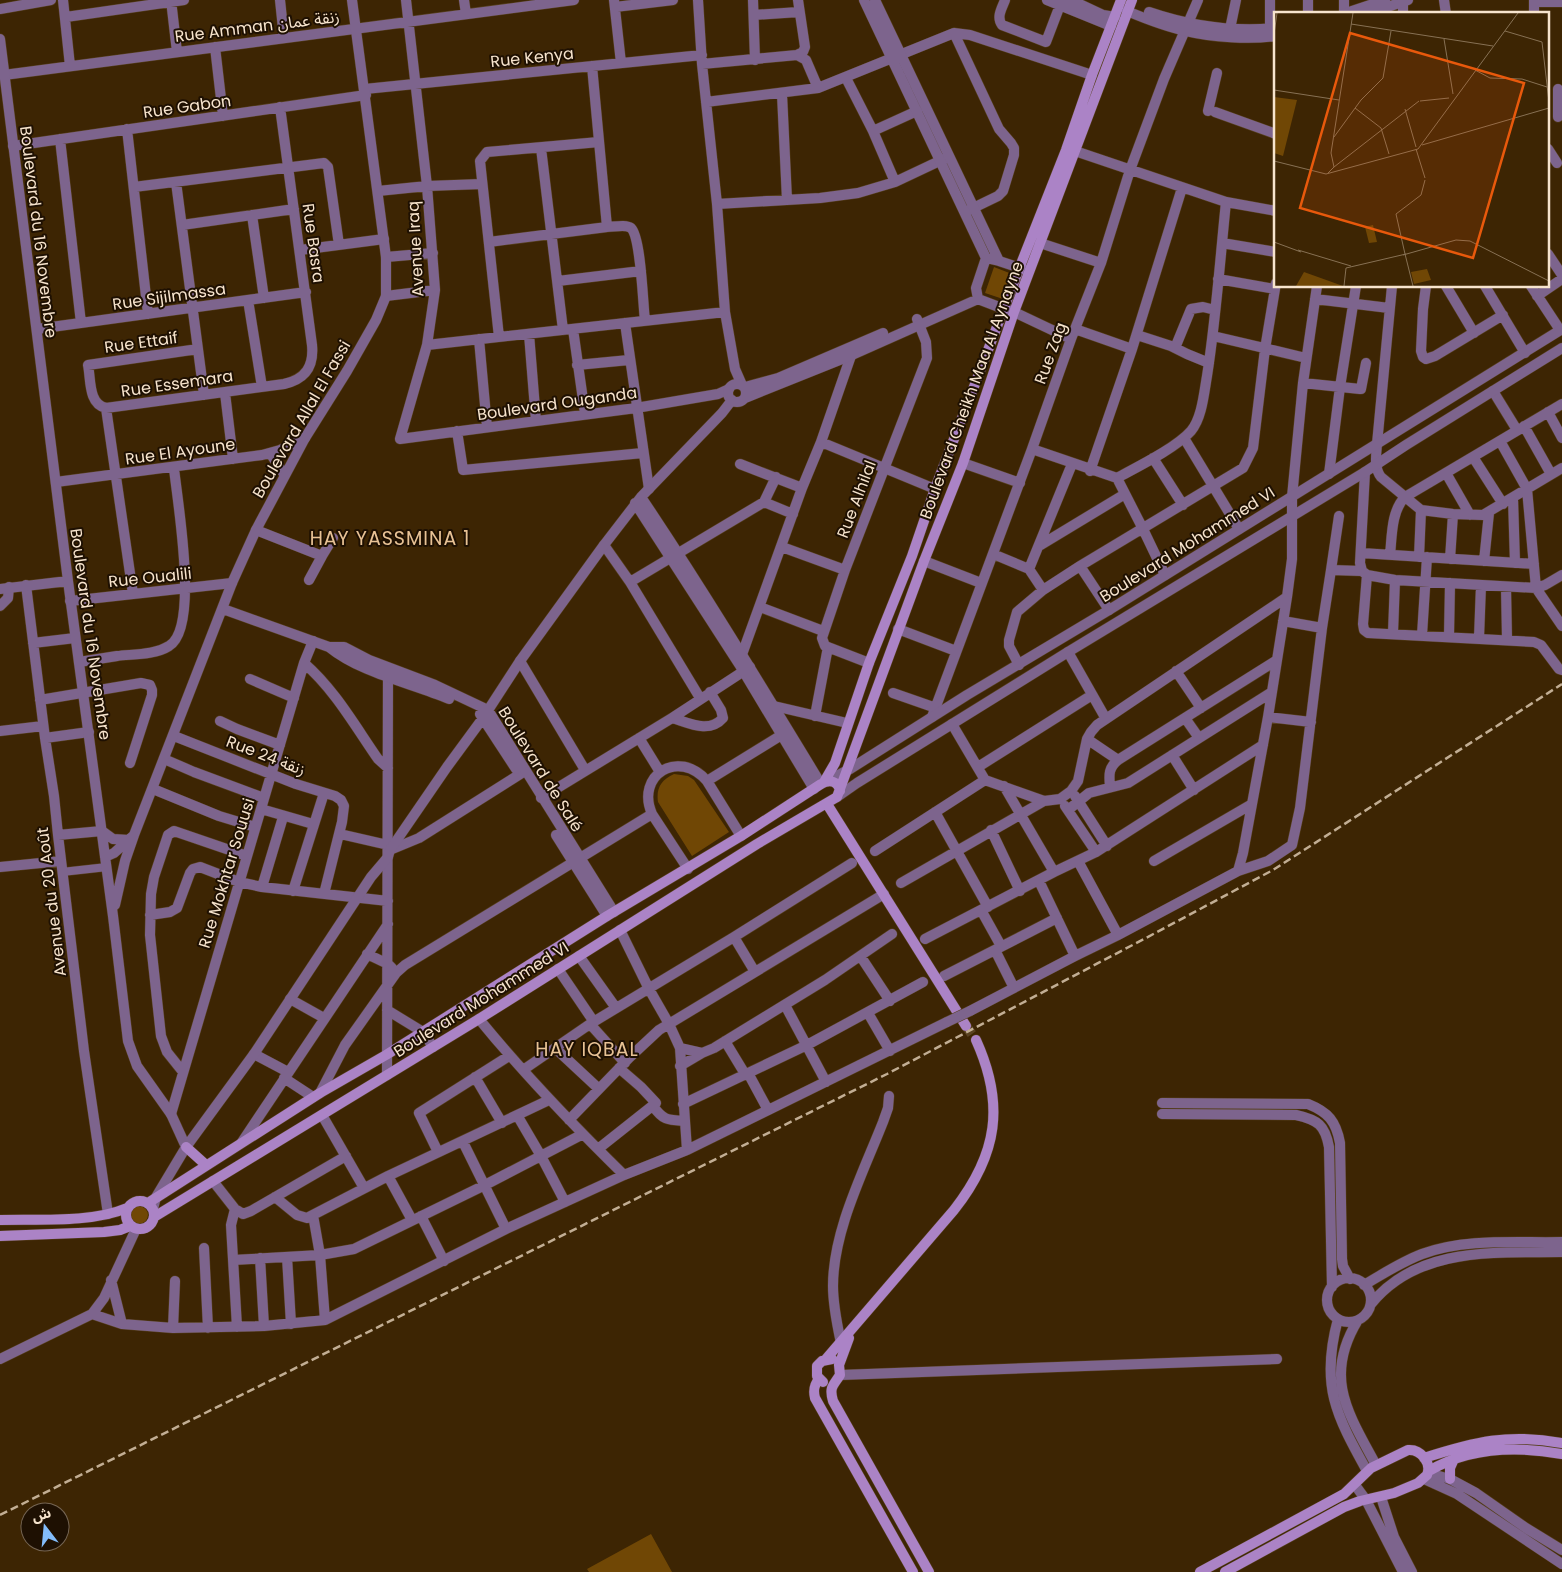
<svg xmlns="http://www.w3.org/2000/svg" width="1562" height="1572" viewBox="0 0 1562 1572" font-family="Poppins,'Noto Sans Arabic',sans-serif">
<rect width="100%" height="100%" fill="#3d2503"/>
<path fill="#704705" d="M994,267l18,7 -9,25 -18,-6z
M674,774l14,2 6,4 35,52 -37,24 -34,-54c-2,-14 3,-22 16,-28z
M130 1215a9 9 0 1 1 18 0a9 9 0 1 1-18 0Z
M651,1534l21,38h-83l-2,-3z"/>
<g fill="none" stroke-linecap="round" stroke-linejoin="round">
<path stroke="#594221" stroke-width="10" stroke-dasharray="10 5" stroke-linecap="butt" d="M966,1026l10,14"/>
<g stroke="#57401f" stroke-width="9">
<path id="pedestrian" d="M62,872l45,-5"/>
</g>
<g stroke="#57401f" stroke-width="11">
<path id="minor" d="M63,0l7,66
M171,0l6,52
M280,0l4,38
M406,0l21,186 8,104 -8,55 -27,94 236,-31 82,-14 11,-5
M464,0l2,14
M614,0l7,63
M698,0l4,64 15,140 8,108 10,57 7,16
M753,0l2,60
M1005,0c-3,8 -9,17 -3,25l44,17 16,-42
M1047,0l64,26
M1071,0l32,15 12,2
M1270,0v36
M1308,0v14
M1403,0v14
M1444,0l2,14
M1534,2h28
M615,7l58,-7
M0,9l51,-9
M1344,13v-13
M1534,14v-14
M754,15l45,-3
M66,17l118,-17
M1230,29l6,-29
M954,33l45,96 12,14 3,5v7l-11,36 -5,5 -31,15
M215,47l8,69
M797,55l9,5 12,28
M702,64l95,-9 6,-3 2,-5 -7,-47
M592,66l15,161
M4,75l570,-75
M846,78l27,53 22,51
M365,89l337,-34
M782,94l5,106
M706,102l112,-14 136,-55 16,2 122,40
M1208,111l9,-38
M1215,112l61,22
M1558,117v-28
M127,129l21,185
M873,131l44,-20
M60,139l21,184
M13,146l353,-51
M541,148l22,182
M1548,149l9,14
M1075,151l151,51 50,9
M176,182l28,213
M134,187l190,-24 4,4 11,78
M378,191l49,-5 55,-2
M717,204l103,-6 38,-5 37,-11 53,-25
M252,215l12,83
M182,225l112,-16
M489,242l118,-15c6,0 19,-3 24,1 10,9 12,77 14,93
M1040,243l61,20
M1222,243l54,9
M300,250l84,-11
M1548,254l14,21
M386,257l47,-4
M1218,279l57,10
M558,281l83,-10
M1392,286l-15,158c-1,12 -3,24 4,33l40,33 32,4 30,1 79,-47
M1426,286l-3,23 -2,42 2,6 3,2 9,-3 68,-41
M1446,286l28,47
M1485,286l40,67
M1531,286l29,44
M386,296l49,-6
M1537,296l25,-17
M1315,299l74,9
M248,300l14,87
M1014,312l57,27
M625,323l24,166
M37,329l269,-37
M573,329l12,85
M1075,329l57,20
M529,334l7,87
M1137,335l34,11 16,8 22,9
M1213,336l93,22
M499,337l-19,-176 7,-9 112,-10
M479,339l8,88
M427,345l298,-33
M1175,348l16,-39 12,-2 12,3
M198,349l-110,16c3,14 0,39 18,43l178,-24c22,-5 30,-18 28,-39l-32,-238
M577,365l52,-5
M1303,383l57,6h1l5,-26
M1493,391l24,39
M225,393l8,66
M106,408l27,186
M1548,412l14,26
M1524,426l27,48
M457,431l6,39 180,-17
M1184,438l55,91
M1500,441l27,48 9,99 26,38
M821,442l114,47
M1032,449l85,29c20,-11 59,-30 74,-47 11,-13 13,-38 16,-55 9,-57 13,-116 19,-174
M270,453l14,21
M1473,457l30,47
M1153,458l30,47
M963,463l57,20
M740,464l62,24
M1072,464l-43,105 14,21 37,-24 163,-98 10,-20 12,-99 11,-66
M1090,471l42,-122 50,-161
M1365,472l-5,91 2,8 5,4 28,5 141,8 9,-3 17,-10
M1446,473l24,42
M1329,474l11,-87 16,-101
M1117,478l26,51 22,46
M56,482l206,-27 18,-5 25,-12
M1513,498l2,65
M764,502l12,-25
M256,530l66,26 -13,24
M604,545l26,37 70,116
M1039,546l86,-52
M782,547l63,23
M1361,553l173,11
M993,554l36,15
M1390,555c2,-18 1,-44 15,-58l157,-93
M322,556l11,-18
M1419,557l2,-47
M1450,559l3,-45
M924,561l57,22
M1484,561l5,-48
M1080,566l29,44
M1331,570l8,-54
M1367,575l-4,49 1,6 4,3 166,9 7,3 18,24 3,1
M630,582l134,-80 29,12
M26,585l19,153 9,58 4,39 26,216 24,163
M1506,587l1,52
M70,601l162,-18
M0,606l8,-8 1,-11
M760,607l63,24
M1283,621l39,7
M898,629l58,22
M1393,633l2,-53
M1422,635l5,-78
M1449,636l1,-53
M1479,638l2,-53
M33,643l42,-5
M1068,652l38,67
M740,660l62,-172 19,-46 32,-92
M520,661l65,109
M79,662c12,-2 25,-4 38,-6 16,-2 38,-1 52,-10 31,-18 8,-146 5,-178
M304,663c31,27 51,63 74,96l10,9
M869,663l-44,-17 -3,-8 23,-68 82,-212 -1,-16 -9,-23
M1019,665l-10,-19v-6l8,-28 26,-22
M1176,671l25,37
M250,679l44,19
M893,693l43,15
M40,700l101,-17 9,2 2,5v5l-22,68
M774,706l73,17
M815,716l13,-69
M932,717l100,-268 39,-110 30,-76 29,-93 34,-91 34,-79
M1268,717l43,5
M672,718c17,5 37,16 51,0l-2,-8 -11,-18
M1185,718l14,20
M220,721l17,8 43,16
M952,724l33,56 59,21 16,-2 11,-8 7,-10 9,-42 4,-7 6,-7 190,-128
M0,731l43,-5
M174,736l122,48 39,12 6,4 3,6 -2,16 -18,72
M45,738l44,-6
M639,738l21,34
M1087,739l31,21
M1172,755l22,35
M164,759l30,13 70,26
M978,767l114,-72
M707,781l81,-50
M1004,786l50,86
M1110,787c-1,-12 -2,-19 8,-27l159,-100
M153,789l66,27 36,11
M1075,796l32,50
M541,798l131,-80 78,-51
M1065,806l31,46
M261,809l52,15
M1068,810l21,-17 39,-10 144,-91
M935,812l53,95
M991,830l29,61
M340,834l48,11
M58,835l44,-4
M390,850l29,-12 106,-67
M875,851l110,-71
M1078,861l40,74
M1154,861l98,-57
M0,867l61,-6
M688,869l-36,-55c-17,-39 27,-66 55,-33l34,55
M1238,871l5,-18 25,-136 19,-120 5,-38v-62l11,-114 14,-97
M1039,881l36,75
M901,883l143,-82
M262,887l21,-70
M293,891l31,-98
M981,910l20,36
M150,915l20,-3 7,-4 13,-35 3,-4 7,-2 39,15 23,5 126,14
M620,930l29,59 20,35 11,24 7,102
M734,937l21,35
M925,939l129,-67 42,-20 167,-107
M995,950l19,38
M367,954l21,10 4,4
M579,956l37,52
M861,957l29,44
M558,969l36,53
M944,976l113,-58
M290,999l34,19
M785,1005l41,77
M387,1010l36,22 10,15
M970,1011l105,-55 43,-21 120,-64 30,-10 24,-16 8,-37 22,-180 9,-58 31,1
M868,1013l22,38
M479,1019c45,55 94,106 145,156
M590,1024l35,39
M725,1041l20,33
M555,1048l44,41
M680,1048l22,5 12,-5 111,-68 67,-46
M254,1054l34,18
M680,1066l22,-13
M523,1070l67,-46 144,-87 118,-74
M183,1072l-16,-20 -6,-16 -11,-101 1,-41 3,-17 14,-42 6,-4 73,25
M748,1073l20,37
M387,1075l1,-406
M475,1077l27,46
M284,1078l29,19
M320,1093l25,-48 51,-72 9,-8 247,-151
M1162,1103l146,1c20,8 28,17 32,39l2,116 1,7 7,13
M683,1104l124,-59 116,-63
M653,1106c10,14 14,14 31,15
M171,1114l133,-451 9,-22
M1162,1114l134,1c22,5 29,10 33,32l3,140
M322,1115l42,73
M517,1115l24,41 24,46
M569,1120l61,-63 29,-27 225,-136
M242,1142l146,-218
M463,1142l43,87
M598,1149l58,-46 -15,-16 -22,-19
M438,1152l-19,-39 90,-57
M388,1176l24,44
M213,1181l22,28 8,5 8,-3 95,-55
M275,1197l22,18 10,3 81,-42 161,-76
M235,1209l-4,16 6,102
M313,1215l7,40 5,65
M421,1216l23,45
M204,1248l4,80
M287,1257l4,67
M260,1258l4,68
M233,1260l87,-5 34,-6 131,-64 98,-51
M1327 1300a22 22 0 1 1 44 0a22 22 0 1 1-44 0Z
M111,1280l11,44
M1364,1285c19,-11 37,-23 58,-31 43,-16 94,-11 140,-12
M1371,1304c47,-58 124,-51 191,-52
M92,1314l30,10 51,4 91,-2 61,-6 181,-91 118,-54 63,-25 260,-128
M1338,1319c-18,66 -2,96 29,152
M1358,1320c-35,57 -10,93 18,145
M173,1328l2,-47
M841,1343c-4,-19 -8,-37 -8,-57 0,-55 30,-113 50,-164l5,-14 1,-12
M0,1359l92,-45 12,-16 32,-69
M840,1375l437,-16
M1428,1473l22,6 26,14 50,35 36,22
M1424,1479l33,15 105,70
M1355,1485l11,15 37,72
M1381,1497l13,40 18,35"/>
</g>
<g stroke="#57401f" stroke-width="11">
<path id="tertiary" d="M864,0l122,258
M875,0l124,261
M1127,11c19,8 40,16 59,20 26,6 63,9 90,5
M1149,12c41,14 84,20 127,16
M1343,14l42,-14
M1367,14l41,-14
M0,39l68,542 45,335 15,125 9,25 34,48 15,33 -30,50 -3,12
M1012,312l-34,-13 -2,-11 10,-30 13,3 30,10
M728 393a9 9 0 1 1 18 0a9 9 0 1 1-18 0Z
M745,387l33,-9 105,-45
M745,398l107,-43 126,-56
M641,497c63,94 121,190 180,287
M635,503l104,161 75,125
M0,589l68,-8
M223,609l106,38h15l25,13 66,25 53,25 126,202
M329,647c32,26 82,36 120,52
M480,714l36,55
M827,781l23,-12 117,-74 142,-85 453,-281
M837,797l20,-14 211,-131 297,-180 41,-27 156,-97
M102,831l11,8 16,1
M556,835l51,81
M105,857l9,-4 19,-17
M115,905l10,-44 9,-26 98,-252 24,-53 49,-92 42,-67 29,-51 10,-24v-39l-34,-257
M186,1147l68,-93 117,-177 17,-20 2,-7 57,-83 36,-49 37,-57 84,-116 37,-48 81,-84 10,-13"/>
</g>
<g stroke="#57401f" stroke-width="11">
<path id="secondary" d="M824,782l11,-19 34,-100 43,-107 24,-70 83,-217 47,-119 26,-75 29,-75
M827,804l139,222
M186,1147l20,18
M126 1215a14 14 0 1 1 28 0a14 14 0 1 1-28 0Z
M148,1203l172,-110 66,-38 221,-139 134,-80 80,-52c9,-5 17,-3 19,7
M154,1217l325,-198 278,-175 80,-47 87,-236 39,-98 51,-151 118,-312
M0,1220c39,-1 92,3 127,-12
M0,1236l104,-4 16,-2 10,-4
M849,1338l-10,27 1,10c-7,11 -11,12 -7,26l96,171
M826,1359l128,-149c44,-56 51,-106 22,-170
M819,1379c-5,6 -6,11 -4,19l98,174
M823,1382l-6,-6v-10l5,-5 10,-2
M1424,1458c50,-16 85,-25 138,-15
M1429,1471c40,-24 88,-25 133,-17
M1450,1479v-11l4,-9
M1200,1572l144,-78 27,-26 37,-18c13,-1 24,13 19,25l-9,8 -24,10 -34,8 -16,6 -119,65"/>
</g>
<use href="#pedestrian" stroke="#7d648d" stroke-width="8"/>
<use href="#minor" stroke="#7d648d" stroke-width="10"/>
<use href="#tertiary" stroke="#7d648d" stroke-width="10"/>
<use href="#secondary" stroke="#ab83c6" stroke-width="10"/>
<path stroke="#c2ae94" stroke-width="2.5" stroke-dasharray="8 4" stroke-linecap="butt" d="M0,1515l887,-441 257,-135 129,-69 289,-186"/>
<g stroke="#57401f" stroke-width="11" stroke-linecap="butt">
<path id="minor-bridge" d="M947,1022l23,-11"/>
</g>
<use href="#minor-bridge" stroke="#7d648d" stroke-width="10"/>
</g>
<g text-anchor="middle" stroke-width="4" stroke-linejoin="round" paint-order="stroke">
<g font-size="16" fill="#f7e4cd" stroke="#1e1002">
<text transform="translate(257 26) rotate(-7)" y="6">Rue Amman زنقة عمان</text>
<text transform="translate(532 57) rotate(-6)" y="6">Rue Kenya</text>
<text transform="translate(187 106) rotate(-8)" y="6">Rue Gabon</text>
<text transform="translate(39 232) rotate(83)" y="6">Boulevard du 16 Novembre</text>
<text transform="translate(314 243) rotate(82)" y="6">Rue Basra</text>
<text transform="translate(415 249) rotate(-93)" y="6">Avenue Iraq</text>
<text transform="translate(169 296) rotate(-8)" y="6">Rue Sijilmassa</text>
<text transform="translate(141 342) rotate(-8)" y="6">Rue Ettaif</text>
<text transform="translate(1050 353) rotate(-70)" y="6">Rue Zag</text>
<text transform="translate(177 383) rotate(-8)" y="6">Rue Essemara</text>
<text transform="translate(971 390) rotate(-70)" y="6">Boulevard Cheikh Maa Al Aynayne</text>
<text transform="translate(557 403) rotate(-8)" y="6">Boulevard Ouganda</text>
<text transform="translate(301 419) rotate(-60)" y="6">Boulevard Allal El Fassi</text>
<text transform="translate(180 451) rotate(-8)" y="6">Rue El Ayoune</text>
<text transform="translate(856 499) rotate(-69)" y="6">Rue Alhilal</text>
<text transform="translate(1187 544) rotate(-32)" y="6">Boulevard Mohammed VI</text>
<text transform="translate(150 577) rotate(-6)" y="6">Rue Oualili</text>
<text transform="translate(91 634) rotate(82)" y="6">Boulevard du 16 Novembre</text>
<text transform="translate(266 755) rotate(21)" y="6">Rue 24 زنقة</text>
<text transform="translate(541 769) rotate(58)" y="6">Boulevard de Salé</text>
<text transform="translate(226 873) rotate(-73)" y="6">Rue Mokhtar Souusi</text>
<text transform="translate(51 902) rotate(-97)" y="6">Avenue du 20 Août</text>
<text transform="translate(481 999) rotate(-32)" y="6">Boulevard Mohammed VI</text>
</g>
<g font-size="19" letter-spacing="1" fill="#e8c295" stroke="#1e1002">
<text x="390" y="545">HAY YASSMINA 1</text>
<text x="587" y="1056">HAY IQBAL</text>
</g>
</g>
<g transform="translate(1274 12)">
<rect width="275" height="275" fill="#3d2503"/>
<path d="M0,85l23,3 -14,56 -9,-3zM99,213l4,17 -8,1 -4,-16zM153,257l4,11 -17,4 -3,-12zM30,260l39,14h-47z" fill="#704705"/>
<path fill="none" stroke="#877154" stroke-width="1" d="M77,12l142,22M231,19l37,11 7,60M0,22l3,-21M170,27l9,55M201,58l15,8 32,1 25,8M0,78l65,10M146,89l29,-3M81,96l26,20 8,26M131,97l11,38M60,125l27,-37 22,-22 8,-47M148,133l127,-37M142,137l9,29M0,149l52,13 92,-25 100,-136M60,155l85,-66M54,161l6,-6 -3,-14 22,-140M0,230l27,10M24,238l53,16M131,242l8,32M131,242l-9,-40 25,-19 4,-15M129,243l53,-15 14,1 79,40M72,256l60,-14M70,274l2,-18"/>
<path fill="#e8590c" fill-opacity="0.15" stroke="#e8590c" stroke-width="2.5" d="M76,21l174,50 -51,175 -173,-50z"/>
<rect width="275" height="275" fill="none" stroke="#f7e4cd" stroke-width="2.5"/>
</g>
<g transform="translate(45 1527) rotate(344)"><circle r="24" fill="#1e1002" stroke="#756553"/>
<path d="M0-4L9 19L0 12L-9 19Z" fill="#83bcfa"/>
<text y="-8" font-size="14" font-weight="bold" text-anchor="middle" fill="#f7e4cd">ش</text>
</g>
</svg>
